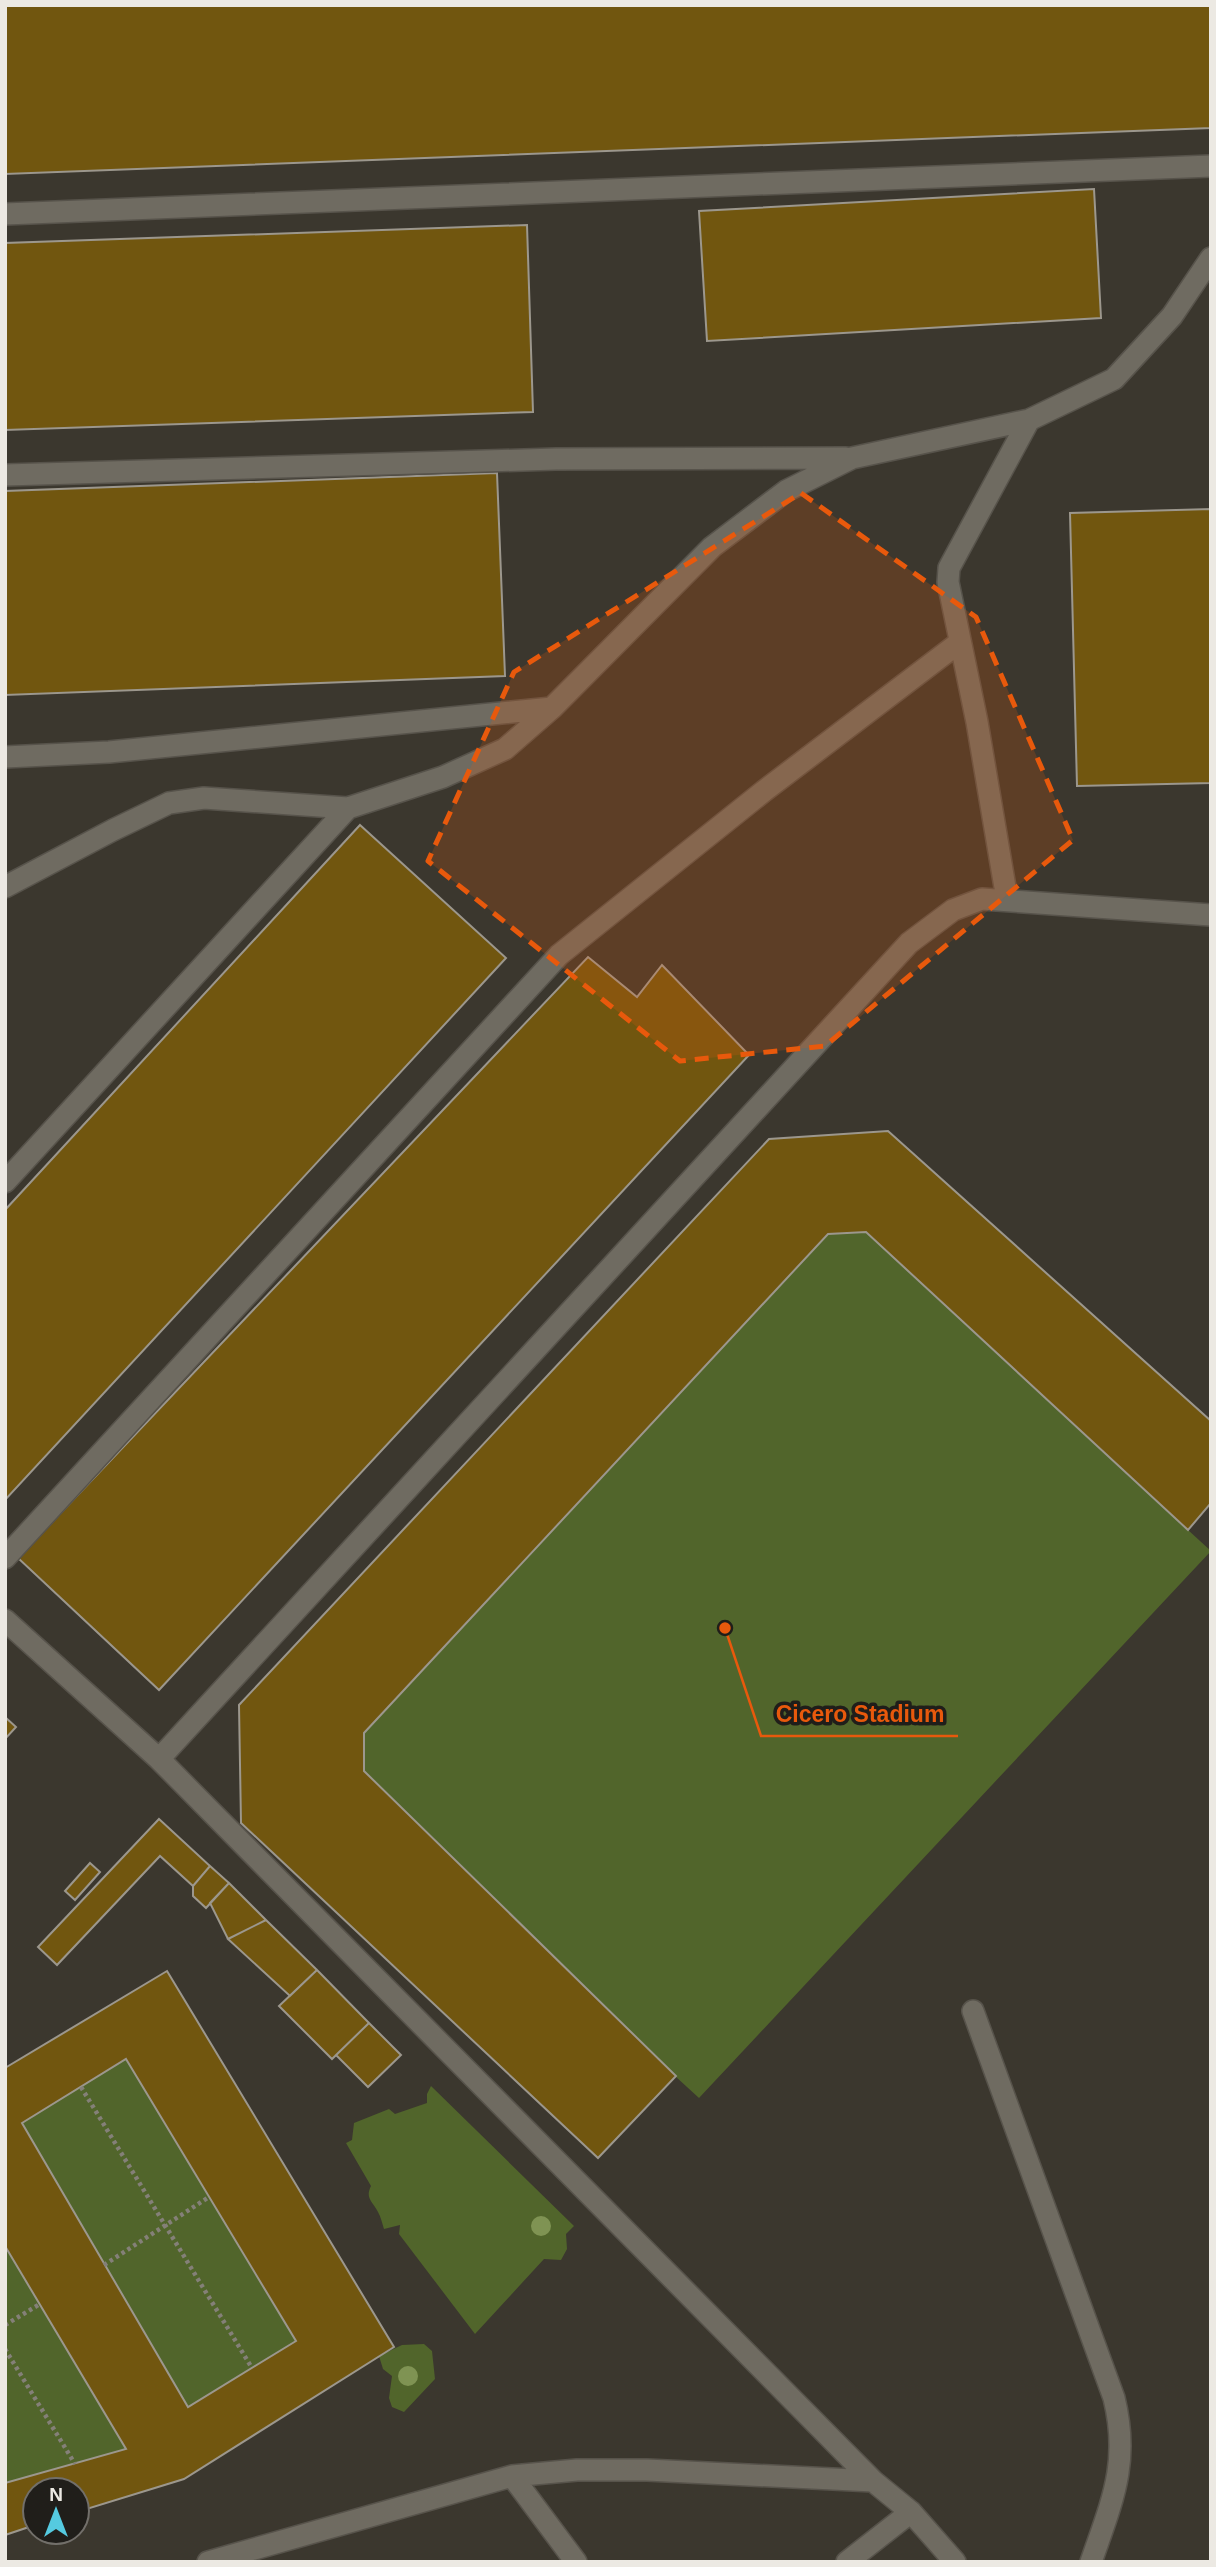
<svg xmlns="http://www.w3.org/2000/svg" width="1216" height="2567" viewBox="0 0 1216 2567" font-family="Helvetica,sans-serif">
<rect width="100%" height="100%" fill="#3b372e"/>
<path fill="#51652b" d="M888,1131l323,290v82l-23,27 23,21 -512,547 -24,-22 -77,82 -357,-335 -2,-118 530,-566z
M126,2059l170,282 -108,66 -166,-284z
M431,2086l143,140 -8,8 1,15 -6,11 -17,-1 -69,75 -76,-100 1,-9 -16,4c-2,-6 -3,-12 -6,-17 -6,-11 -13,-14 -7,-26l-25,-43 6,-3 2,-17 35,-14 6,5 32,-11v-9z
M5,2246l121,203 -121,34z
M424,2344l8,7 3,28 -31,33 -12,-5 -3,-9 3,-22 -9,-7 -4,-13 23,-11z"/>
<path fill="#71560f" stroke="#9c978d" stroke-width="2" fill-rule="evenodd" d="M5,5h1206v123l-1206,46z
M1094,189l7,129 -394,23 -8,-130z
M527,225l6,187 -528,18v-187z
M497,473l8,203 -500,19v-204z
M1211,509v274l-134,3 -7,-273z
M360,825l146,133 -501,542v-290z
M588,957l49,40 25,-32 87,90 -590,635 -141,-132z
M888,1131l323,290v82l-23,27 -322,-298 -38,2 -464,499v38l312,305 -78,82 -357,-335 -2,-118 530,-566z
M5,1717l11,10 -11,12z
M159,1819l51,47 -17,20 -33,-30 -103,109 -19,-18z
M90,1863l10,9 -25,28 -10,-9z
M210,1866l19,17 -23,25 -13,-12v-10z
M229,1883l37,37 -38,19 -18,-36z
M266,1920l51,50 -27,26 -62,-57z
M317,1970l52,53 -37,36 -53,-53z
M167,1971l227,376 -210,132 -107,33v-22h-42v35l-30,10v-52l121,-34 -121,-203v-178zM126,2059l170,282 -108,66 -166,-284z
M369,2023l32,32 -33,32 -32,-32z"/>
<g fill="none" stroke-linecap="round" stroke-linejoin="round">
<g stroke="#57534b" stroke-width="24">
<path id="minor" d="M5,214l1206,-48
M5,475l551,-16 290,-1
M5,757l104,-5 443,-44
M5,887l108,-57 56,-27 35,-5 144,10 95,-31 62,-28 47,-41 160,-161 74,-56 66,-33 177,-38 85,-41 58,-63 39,-58
M1007,899l-30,-177 -29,-140 1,-14 80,-148
M5,1182l343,-374
M5,1558l554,-603 205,-164 196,-149
M5,1620l154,139 714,722
M159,1759l750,-816 44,-33 29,-11 229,16
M973,2011l141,387c16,65 -2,103 -23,164
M512,2476l64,86
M208,2562l304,-86 65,-6h70l226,11 38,31 44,50
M847,2562l64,-50"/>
</g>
<path stroke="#848078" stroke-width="4.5" stroke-dasharray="3.5 3.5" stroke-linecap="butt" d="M81,2087l171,281
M104,2265l105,-68
M5,2325l35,-21
M5,2349l70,115"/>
<use href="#minor" stroke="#6f6b61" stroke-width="21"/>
</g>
<g fill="#7f9353">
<circle cx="541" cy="2226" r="10"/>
<circle cx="408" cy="2376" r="10"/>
</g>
<path fill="#e8590c" fill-opacity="0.2" stroke="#e8590c" stroke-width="5" stroke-dasharray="14 9" stroke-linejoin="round" d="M801,493l175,124 97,223 -248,206 -145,15 -252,-200 86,-189z"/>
<path fill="none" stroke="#e8590c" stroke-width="2.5" d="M725 1628L761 1736H958"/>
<circle fill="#e8590c" stroke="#201e1a" stroke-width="2.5" cx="725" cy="1628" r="7"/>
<g font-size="23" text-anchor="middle" font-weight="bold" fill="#e8590c" stroke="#201e1a" stroke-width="7" stroke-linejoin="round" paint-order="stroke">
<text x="860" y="1722">Cicero Stadium</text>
</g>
<rect width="1216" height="2567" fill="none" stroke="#ece9e3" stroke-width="14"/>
<g transform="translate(56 2511)"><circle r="33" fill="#201e1a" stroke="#726f6a" stroke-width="2"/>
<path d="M0-5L12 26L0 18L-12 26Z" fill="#55cae0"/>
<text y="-10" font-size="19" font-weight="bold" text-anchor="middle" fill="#ece9e3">N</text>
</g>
</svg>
